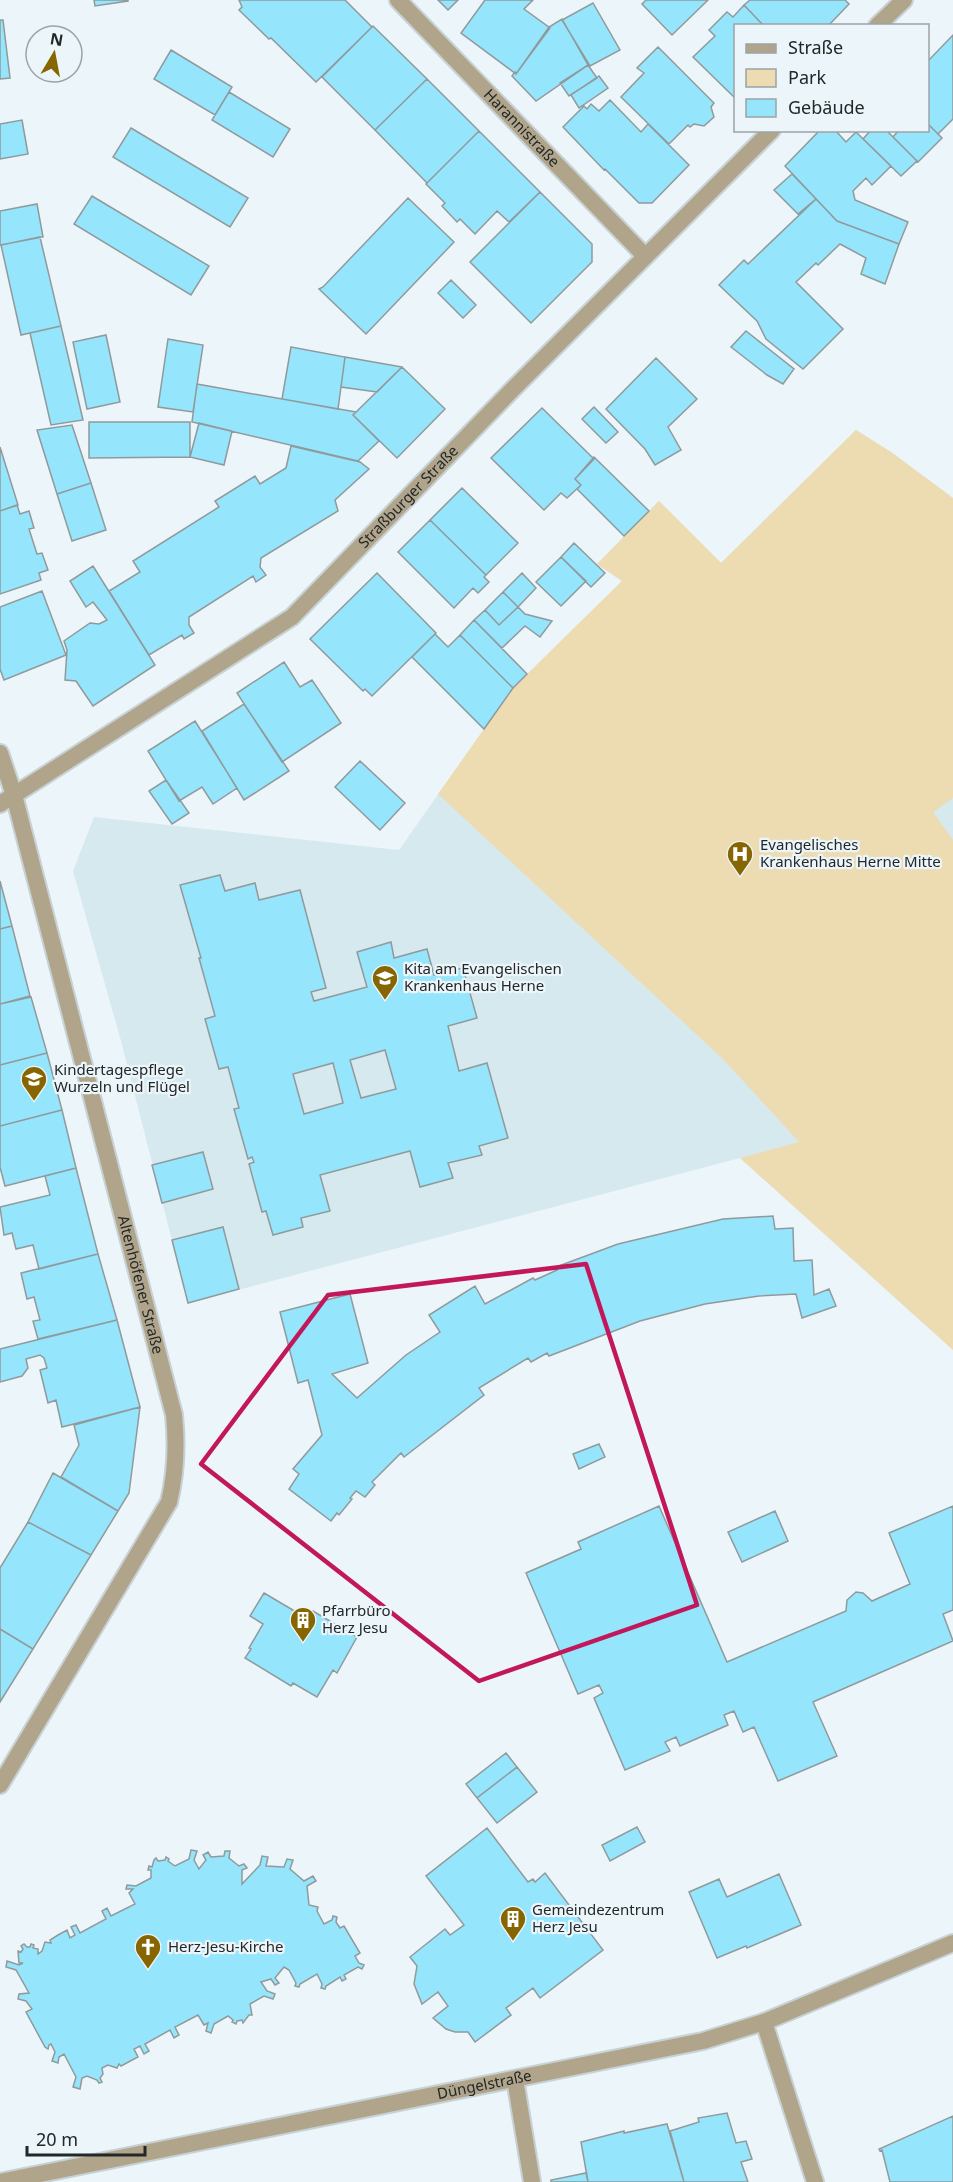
<svg xmlns="http://www.w3.org/2000/svg" width="953" height="2182" viewBox="0 0 953 2182" font-family="'Noto Sans',sans-serif">
<rect width="100%" height="100%" fill="#ecf6fa"/>
<path fill="#d6e9ef" d="M856,430l35,22 62,46v852l-213,-192 -552,145 -67,-262 -48,-170 21,-54 305,33 114,-162 109,-107 -25,-17 62,-63 62,62z"/>
<path fill="#eddbb2" d="M856,430l35,22 62,46v300l-20,14 20,28v510l-213,-192 59,-16 -75,-82 -286,-266 75,-106 109,-107 -25,-17 62,-63 62,62z"/>
<path fill="#95e5fc" stroke="#909a9c" stroke-width="1.5" fill-rule="evenodd" d="M94,0h34v1l-33,5z
M239,0h106l27,27 -56,55 -45,-44 -2,1 -30,-29 3,-3z
M438,0h20l-10,10z
M485,0h48l-9,9 26,19 -34,46 -55,-41z
M646,0h62l-36,35 -30,-31z
M750,0h95l4,4 -21,22h-64l-20,-21z
M593,3l27,47 -30,16 -28,-46z
M744,5l20,21h-28v73l-43,-42 22,-21 -6,-6 18,-18 6,5z
M562,19l26,46 -52,36 -24,-25 3,-4 1,2 33,-47z
M0,20h3l7,58 -10,1z
M373,26l54,53 -52,51 -53,-53z
M953,35v84l-15,15 -10,-10v-63z
M658,47l56,56 -3,4 3,10 -10,9 -10,-2 -4,3 -2,-2 -19,19 -48,-47 23,-24 -7,-5z
M171,50l61,37 -17,28 -61,-36z
M588,65l9,13 -28,18 -9,-13z
M599,76l9,12 -29,20 -8,-13z
M427,79l52,52 -52,52 -52,-53z
M229,92l61,37 -17,28 -61,-37z
M610,100l31,32 7,-8 41,41 -37,38h-13l-34,-34 -1,1 -41,-43 21,-21 3,3 4,-5 8,7z
M22,120l6,34 -28,5v-35z
M928,124l14,14 -24,24 -25,-25 6,-7h29z
M131,128l117,70 -18,29 -117,-70z
M820,130h15l11,12 10,-10 35,34 -19,19 -6,-7 -13,13 2,9 53,22 -9,22 -62,-23 -52,-55z
M871,130h15l31,31 -16,15 -38,-37z
M479,131l61,61 -31,30 -12,-11 -22,23 -15,-15 -3,3 -15,-16 3,-3 -19,-19z
M792,174l24,25 -18,15 -24,-24z
M540,192l52,52v18l-61,61 -61,-61z
M92,196l117,70 -18,29 -117,-71z
M408,198l46,44 -88,92 -47,-45 4,-2z
M816,199l21,22 62,23 -14,40 -24,-10 5,-16 -26,-14 -22,21 -2,-2 -20,19 47,47 -40,40 -37,-30 -9,-18 -38,-36 25,-25 4,4z
M37,204l6,33 -43,8v-34z
M40,237l21,89 -40,9 -20,-90z
M451,280l25,25 -13,13 -25,-25z
M61,326l22,94 -32,5 -21,-92z
M746,331l48,38 -11,15 -16,-9 -36,-28z
M106,335l14,67 -33,7 -14,-67z
M168,339l35,6 -10,67 -35,-5z
M291,347l54,10 -7,52 -56,-10z
M345,357l57,10 -25,25 -36,-5z
M656,358l41,41 -29,28 13,23 -26,15 -10,-16 -39,-40z
M402,367l43,42 -48,49 -44,-43z
M197,384l159,28 -3,3 26,26 -21,20 -166,-39z
M594,407l24,25 -12,11 -24,-24z
M542,408l52,51 -19,20 6,6 -14,13 -6,-5 -17,17 -53,-52z
M89,422h101v35l-101,1z
M199,423l33,8 -8,34 -34,-8z
M72,425l19,58 -34,11 -20,-64z
M291,446l69,16 9,7 -34,31 3,11 -77,47 -1,9 6,8 -10,7 -3,-6 -64,41v8l5,8 -10,6 -2,-4 -33,20 -40,-64 31,-19 -7,-11 86,-54 -4,-6 40,-25 5,8 26,-16z
M0,447l18,58 -18,6z
M594,457l55,54 -25,25 -47,-47 4,-4 -6,-6z
M91,483l15,47 -34,11 -15,-47z
M462,488l56,55 -32,32 -56,-55z
M17,505l3,9 9,-3 5,17 -5,1 8,25 5,-1 6,17 -9,3 2,7 -41,14v-83z
M430,520l56,55 -2,2 5,5 -11,11 -5,-5 -19,20 -56,-56z
M574,543l31,30 -14,14 -30,-30z
M561,557l25,24 -25,25 -25,-24z
M93,566l62,99 -62,41 -17,-25 -11,-1 2,-30 -3,-9 26,-18 9,1 8,-4 -14,-18 -7,5 -16,-26z
M377,573l59,60 -64,63 -7,-7 -2,2 -53,-52z
M522,573l14,15 -18,19 -15,-15z
M42,591l24,64 -62,25 -4,-11v-62z
M503,592l15,15 -19,18 -14,-15z
M518,607l7,7 27,7 -12,16 -15,-11 -23,22 -28,-28 11,-10 14,15z
M474,620l53,54 -14,14 -53,-53z
M435,634l13,13 12,-12 53,53 -29,41 -72,-72z
M284,662l16,25 12,-7 29,43 -59,39 -45,-69z
M244,704l45,67 -45,29 -42,-69z
M195,721l42,67 -24,16 -11,-17 -23,14 -31,-50z
M360,761l45,42 -25,27 -45,-43z
M166,780l23,33 -17,11 -23,-33z
M220,875l5,16 30,-8 4,17 41,-10 26,98 -15,4 3,9 53,-14 -10,-35 34,-10 3,16 33,-9 7,26 29,-7 14,50 -29,8 11,45 28,-8 21,75 -29,8 3,9 -34,8 5,15 -33,9 -10,-36 -90,24 10,36 -29,7 2,9 -30,8 -7,-24 -4,1 -13,-48 5,-2 -2,-5 -4,2 -14,-50 5,-1 -11,-41 -9,2 -14,-50 10,-3 -16,-58h2l-21,-73zM385,1050l11,39 -35,9 -11,-38zM333,1063l10,40 -39,11 -11,-40z
M0,881l12,45 -12,3z
M12,926l18,70 -30,8v-75z
M31,997l16,56 -47,12v-61z
M47,1053l15,57 -62,16v-61z
M62,1110l14,58 -71,18 -5,-19v-41z
M203,1152l10,37 -51,14 -10,-38z
M76,1168l22,86 -59,15 -6,-24 -17,4 -4,-16 -8,2 -4,-28 50,-12 -5,-19z
M773,1216l2,13 18,-1 1,33 18,-1 2,35 15,-6 7,17 -34,12 -6,-24 -37,2 -54,8 -65,17 -91,35 -2,-3 -16,9 -3,-4 -49,30 5,7 -80,62 -3,-4 -29,29 3,3 -10,12 -9,-6 -6,7 2,1 -13,16 -2,-2 -6,8 -42,-32 10,-15 -6,-5 29,-34 -14,-55 -10,3 -18,-71 70,-18 18,69 -36,11 25,24 49,-43 34,-23 -11,-17 46,-29 10,18 48,-26 2,2 22,-10 -1,-3 62,-23 105,-25z
M223,1227l16,62 -51,14 -16,-63z
M98,1254l19,66 -79,19 -5,-18 7,-1 -6,-23 -7,2 -6,-26z
M117,1320l23,87 -78,20 -6,-27 -8,3 -8,-33 7,-2 -3,-10 -4,-3 -14,4 2,9 -6,8 -22,6v-33z
M140,1407l-11,86 -11,18 -57,-34 18,-32 -5,-20z
M599,1444l6,13 -26,12 -6,-15z
M53,1473l65,38 -27,44 -63,-33z
M659,1506l68,156 119,-51 1,-11 9,-8 7,1 9,8 38,-17 -21,-51 64,-27v104l-10,4 10,27 -140,61 24,54 -59,25 -24,-54 -11,5 -9,-21 -10,4 4,10 -48,21 -4,-9 -11,5 5,9 -45,19 -31,-72 9,-5 -4,-8 -21,9 -52,-121 55,-24 -3,-7z
M775,1511l13,30 -46,21 -14,-30z
M28,1522l63,33 -58,94 -33,-20v-61z
M264,1593l44,26 5,-8 44,26 -20,36 -4,-3 -16,27 -24,-14 -2,3 -46,-28 6,-9 -2,-1 14,-24 -13,-8z
M0,1629l33,20 -33,53z
M506,1753l11,14 -40,31 -11,-14z
M517,1767l20,25 -40,31 -20,-25z
M637,1827l8,15 -35,19 -8,-16z
M487,1828l41,54 5,-3 2,3 10,-9 58,77 -63,48 -7,-10 -27,20 5,7 -36,27 -7,-10h-13l-9,-3 -13,-11 15,-12 -10,-14 -16,12 -8,-20 3,-18 -7,-9 35,-28 5,6 14,-10 -38,-49z
M191,1850l6,1 -3,9 5,9 7,-9 -3,-5 5,-3 3,5 13,-1 1,-5h5l-1,7 10,8 5,-2 3,4 -5,2v14l18,-19 2,-9 6,1 -2,9 18,1 3,-8 6,1 -3,9 14,12 9,-5 3,5 -9,5 2,19 9,2 -1,4 7,13 8,-4 1,-4 4,1 -1,5 4,6 4,-2 16,27 -5,3 4,7 5,2 -2,4 -4,-2 -14,8 2,4 -4,2 -2,-4 -14,9 -1,3 -4,-1 1,-4 -5,-10 -17,10 -1,3 -4,-1 1,-3 -7,-13 -5,-3 -9,11 4,5 -4,2 -4,-6 -10,3 6,9 8,3 -2,5 -9,-3 -14,8 2,11h-3l-6,8 -1,-3 -5,1 -1,3 -4,-2 1,-2 -5,-4 -14,8 -3,9 -5,-2 2,-8 -4,2 -6,-10 -23,12 4,8 -5,3 -4,-8 -25,14 4,7 -5,3 -4,-8 -6,3 4,8 -17,9 -2,-2 -2,4 -9,-3 -6,3 1,6 -3,4 2,4 -3,1 -2,-3 -10,-4 -5,2 -2,11 -7,-2 3,-10 -12,-23 -5,3 -1,6 -6,-2 3,-9 -4,-8 -2,1 -1,4 -3,-2 -19,-35 6,-3 -6,-8 -8,-2 1,-5 10,-1 -13,-23 -10,-3 1,-6 12,4 4,-2h-4l-1,-12 3,1 2,-3 -2,-3 3,-2 3,3h3l1,-3 3,1 -1,3 5,1v5l4,-3 3,-9 6,1 -1,-3 8,-5 9,-5 3,8 5,-3 -4,-8 5,-2 4,8 26,-14 -4,-8 5,-3 4,8 24,-12 -6,-11 4,-4h-7l1,-4 9,1 15,-8v-8h-3l1,-4 3,1 2,-7 2,-2 2,3 7,-1 1,-3 3,2 -1,2 7,5 14,-7z
M779,1874l22,51 -54,23 -1,-2 -29,12 -28,-66 30,-13 8,18z
M727,2113l9,30 10,-2 6,18 -11,3 7,20h-64l-14,-51 29,-9 -1,-4z
M953,2116v66h-63l-8,-32 -2,1 -1,-2z
M667,2124l17,58h-96l-7,-40 43,-11v2z
M586,2173l2,9h-37v-2z"/>
<g fill="none" stroke-linecap="round" stroke-linejoin="round">
<g stroke="#c8d1d4" stroke-width="20">
<path id="service" d="M515,2079l17,103"/>
</g>
<g stroke="#c8d1d4" stroke-width="20">
<g id="minor">
<path id="s1" d="M398,0l247,256"/>
<path d="M877,26l27,-26"/>
<path id="s2" d="M0,753l14,42 160,620c3,30 2,58 -5,87l-169,283"/>
<path id="s3" d="M0,804l292,-187 220,-227 260,-260"/>
<path d="M764,2022l51,160"/>
<path id="s4" d="M0,2182l703,-141 61,-19 189,-79"/>
</g>
</g>
<use href="#service" stroke="#b0a58b" stroke-width="16"/>
<use href="#minor" stroke="#b0a58b" stroke-width="16"/>
</g>
<path fill="none" stroke="#c2185b" stroke-width="4.5" stroke-linejoin="round" d="M586,1264l111,341 -218,76 -278,-217 127,-169z"/>
<defs>
<g id="hospital-pin" transform="scale(1.35)"><path d="M0 17L-7.5 6A9.5 9.5 0 1 1 7.5 6Z" fill="#876601" stroke="#ecf6fa"/><path d="M-5-5h3v3.5h4V-5h3V5h-3V1.5h-4V5h-3Z" fill="#fff"/></g>
<g id="school-pin" transform="scale(1.35)"><path d="M0 17L-7.5 6A9.5 9.5 0 1 1 7.5 6Z" fill="#876601" stroke="#ecf6fa"/><path d="M0-5L7-2L0 1L-7-2ZM-4 1L0 2.5L4 1V4Q0 6-4 4Z" fill="#fff"/></g>
<g id="building-pin" transform="scale(1.35)"><path d="M0 17L-7.5 6A9.5 9.5 0 1 1 7.5 6Z" fill="#876601" stroke="#ecf6fa"/><path d="M-4-6H4V6H1V3H-1V6H-4ZM-2.5-4.3h1.7v1.8h-1.7ZM.8-4.3h1.7v1.8H.8ZM-2.5-1h1.7V.8h-1.7ZM.8-1h1.7V.8H.8Z" fill="#fff"/></g>
<g id="church-pin" transform="scale(1.35)"><path d="M0 17L-7.5 6A9.5 9.5 0 1 1 7.5 6Z" fill="#876601" stroke="#ecf6fa"/><path d="M-1.2-6h2.4v3.5h3.3v2.4h-3.3V6h-2.4V-.1h-3.3v-2.4h3.3Z" fill="#fff"/></g>
</defs>
<g fill-rule="evenodd">
<use href="#hospital-pin" x="740" y="854"/>
<use href="#school-pin" x="385" y="978"/>
<use href="#school-pin" x="34" y="1079"/>
<use href="#building-pin" x="303" y="1620"/>
<use href="#building-pin" x="513" y="1919"/>
<use href="#church-pin" x="148" y="1947"/>
</g>
<g text-anchor="middle" stroke-width="4.5" stroke-linejoin="round" paint-order="stroke">
<g font-size="15" fill="#232728" stroke="#ecf6fa">
<text dy="5" stroke="none"><textPath href="#s1" startOffset="178">Harannistraße</textPath></text>
<text dy="5" stroke="none"><textPath href="#s3" startOffset="514">Straßburger Straße</textPath></text>
<text dy="5" stroke="none"><textPath href="#s2" startOffset="550">Altenhöfener Straße</textPath></text>
<text dy="5" stroke="none"><textPath href="#s4" startOffset="494">Düngelstraße</textPath></text>
</g>
<g font-size="15" fill="#232728" stroke="#ecf6fa" text-anchor="start">
<text x="760" y="850">Evangelisches<tspan x="760" dy="17">Krankenhaus Herne Mitte</tspan></text>
<text x="404" y="974">Kita am Evangelischen<tspan x="404" dy="17">Krankenhaus Herne</tspan></text>
<text x="54" y="1075">Kindertagespflege<tspan x="54" dy="17">Wurzeln und Flügel</tspan></text>
<text x="322" y="1616">Pfarrbüro<tspan x="322" dy="17">Herz Jesu</tspan></text>
<text x="532" y="1915">Gemeindezentrum<tspan x="532" dy="17">Herz Jesu</tspan></text>
<text x="168" y="1952">Herz-Jesu-Kirche</text>
</g>
</g>
<rect x="734" y="24" width="195" height="108" fill="#ecf6fa" stroke="#9ca3a6" stroke-width="1.5"/>
<rect x="746" y="44" width="30" height="9" fill="#b0a58b" stroke="#9ca3a6" stroke-width="1.5"/>
<text x="788" y="54" font-size="18" fill="#232728">Straße</text>
<rect x="746" y="69" width="30" height="18" fill="#eddbb2" stroke="#9ca3a6" stroke-width="1.5"/>
<text x="788" y="84" font-size="18" fill="#232728">Park</text>
<rect x="746" y="99" width="30" height="18" fill="#95e5fc" stroke="#9ca3a6" stroke-width="1.5"/>
<text x="788" y="114" font-size="18" fill="#232728">Gebäude</text>
<g transform="translate(54 54) rotate(10)"><circle r="28" fill="#ecf6fa" stroke="#9ca3a6" stroke-width="1.5"/>
<path d="M0-4.5L10 22L0 15L-10 22Z" fill="#876601"/>
<text y="-9" font-size="16" font-weight="bold" text-anchor="middle" fill="#232728">N</text>
</g>
<path d="M27 2146v9h118v-9" fill="none" stroke="#232728" stroke-width="3"/>
<text x="36" y="2146" font-size="18" fill="#232728" stroke="#ecf6fa" stroke-width="4.5" paint-order="stroke">20 m</text>
</svg>
